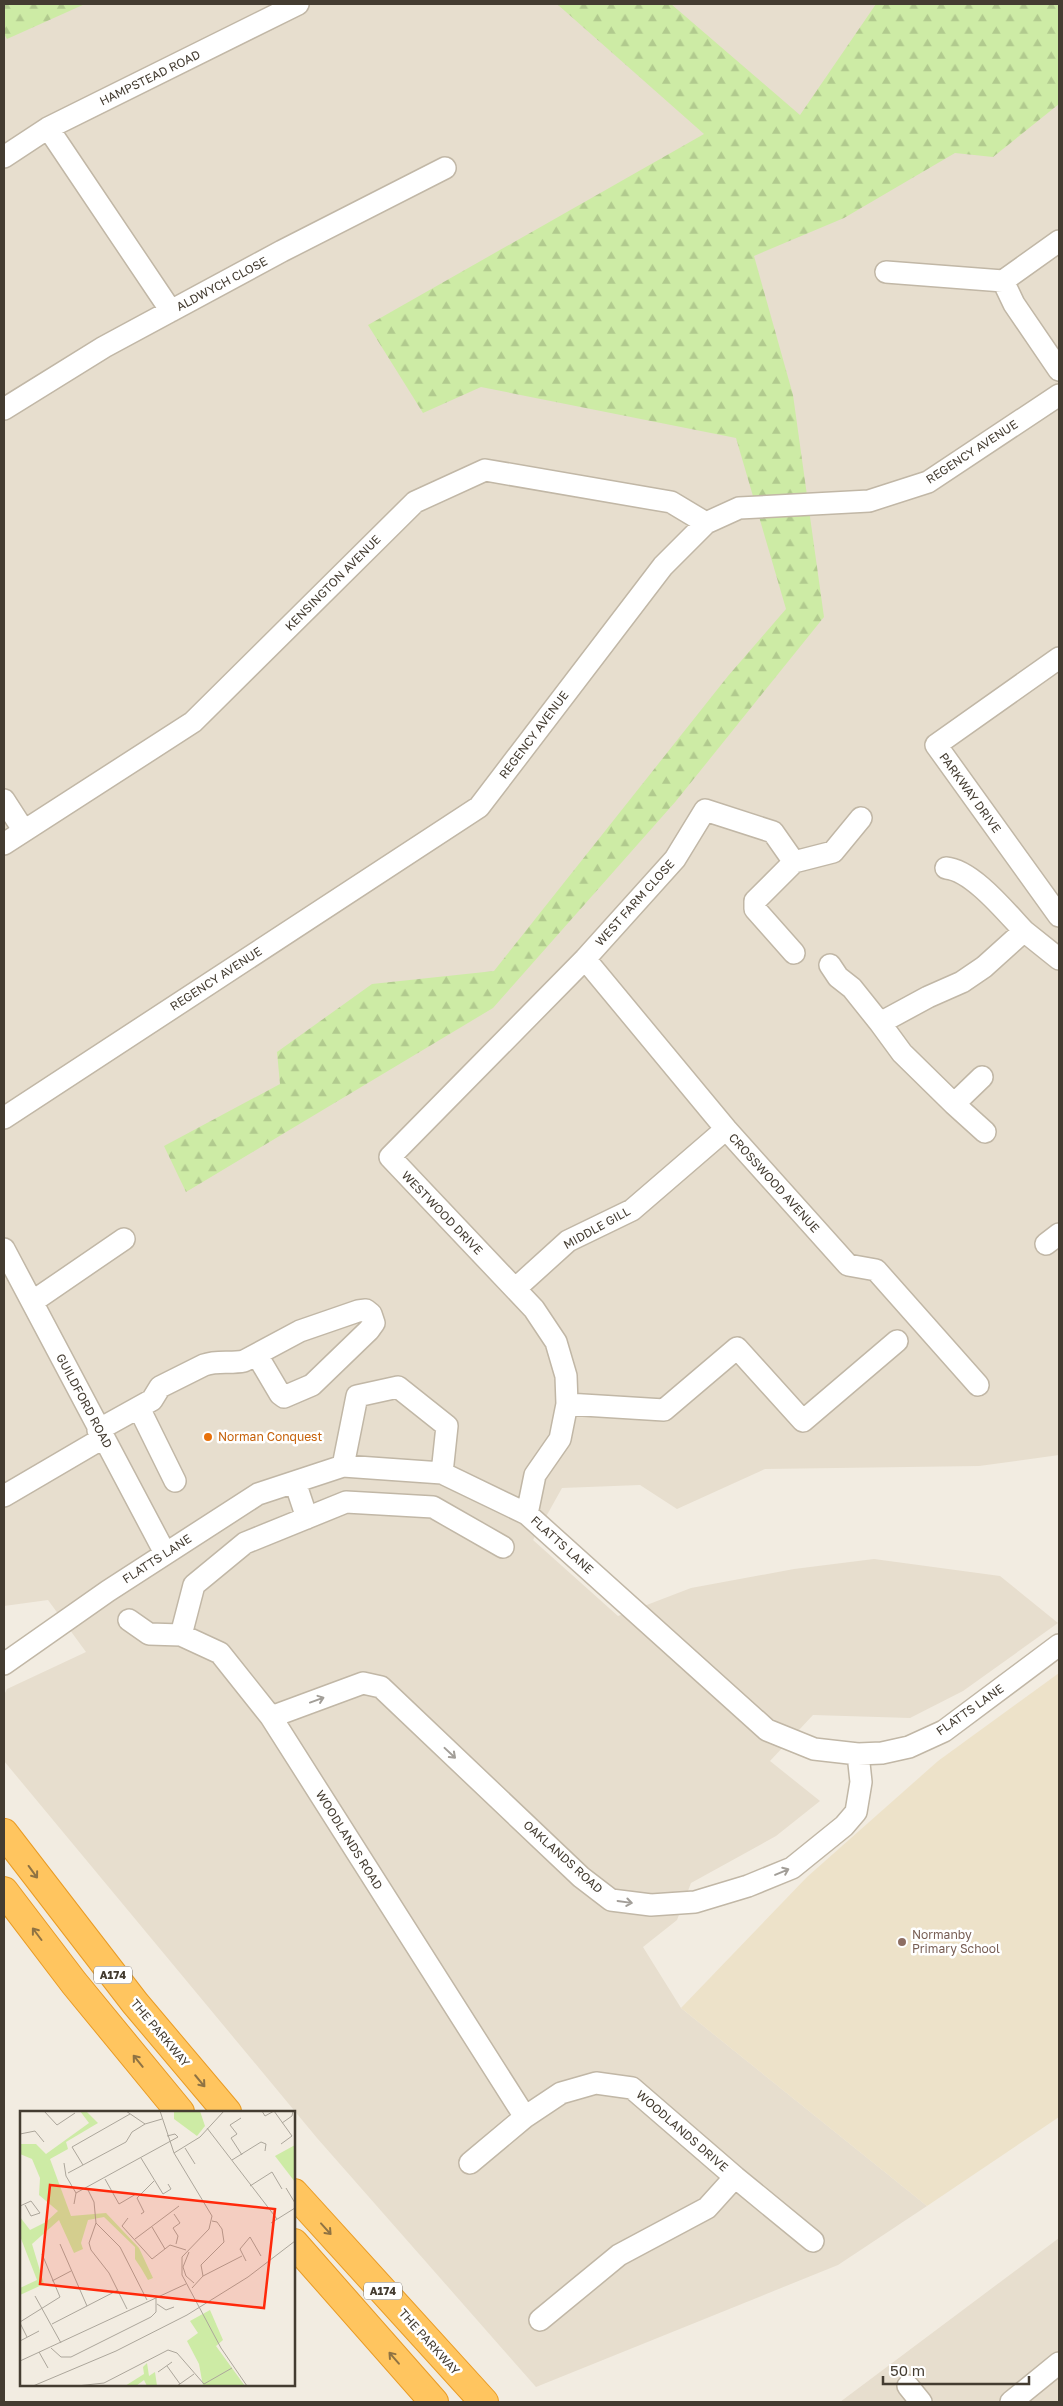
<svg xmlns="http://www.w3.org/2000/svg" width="1063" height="2406" viewBox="0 0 1063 2406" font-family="'Golos Text',sans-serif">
<defs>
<pattern id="forest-firs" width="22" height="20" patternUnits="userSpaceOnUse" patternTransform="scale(1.25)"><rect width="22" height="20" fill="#cdeba5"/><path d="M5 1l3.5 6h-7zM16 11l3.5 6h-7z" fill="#b1ca8e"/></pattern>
</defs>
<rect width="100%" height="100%" fill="#f2ece1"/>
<path fill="#e7dece" d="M4,4h1055v1451l-80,11 -214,3 -88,40 -37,-24 -78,3 -29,52 85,76 73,-28 103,-19 80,-10 126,17 58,47 -95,68 -53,27 -97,-3 -43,46 50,40 -44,35 -85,47 -14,37 -34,27 38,61 246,198 -89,59 -302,122 -219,-249 -313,-377v-66l3,-6 79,-37 -38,-52 -44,6z
M1059,2238v164h-219z"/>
<path fill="#ede2c9" d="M1059,1673v444l-132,89 -246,-198 126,-131 131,-116z"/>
<path fill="url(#forest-firs)" d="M4,4h81l-78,35 -3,-5z
M557,4h114l129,111 76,-111h183v100l-66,53 -38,-4 -111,65 -90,38 39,139 31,222 -148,184 -183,207 -307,184 -22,-46 116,-62 -3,-32 95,-68 122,-13 234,-295 58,-67 -50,-171 -255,-51 -58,26 -55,-88 336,-191z"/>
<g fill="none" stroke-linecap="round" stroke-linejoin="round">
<g stroke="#c1b7a6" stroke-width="24">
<path id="minor" d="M48,128l123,183
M4,157l44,-29 250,-124
M886,272l117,9 56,-40
M1003,281l11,23 45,66
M4,409l100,-62 178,-96 163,-83
M4,800l20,31
M4,844l189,-122 222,-220 70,-32 186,32 35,21
M946,868c26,2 60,44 78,63
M1059,916l-123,-171 123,-87
M794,953l-39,-44v-8l39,-39 39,-10 28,-34
M585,959l141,170 122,136 28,5 102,115
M830,965l8,12 14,11 28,35 48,-26 34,-15 22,-15 40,-36 35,28
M880,1023l22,30 52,51 28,-27
M954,1104l31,28
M4,1118l475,-311 184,-241 43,-43 33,-15 130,-7 59,-19 131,-87
M1046,1244l13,-10
M4,1249l161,304
M515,1289l53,-48 64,-31 94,-81
M32,1302l92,-63
M567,1404l97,6 73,-62 66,73 94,-80
M139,1408l36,73
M98,1430l54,-30 8,-13 44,-22c14,-5 26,-1 40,-4l56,-30 58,-20 8,-1 5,4 3,9 -5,7 -57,55 -28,12 -4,-3 -23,-39
M343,1466l14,-70 41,-9 49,39 -5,47
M295,1482l12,36
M4,1496l99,-58
M527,1514l8,-39 25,-36 7,-35 -1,-28 -10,-34 -22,-33 -144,-152 195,-198 90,-100 30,-49 68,22 21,30
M129,1620l20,14 32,1 39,18 51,64 254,400
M181,1635l13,-50 51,-42 101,-41 87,5 70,40
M4,1664l104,-73 150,-97 85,-28 99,7 85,41 240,216 47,19 44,5 24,-1 27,-6 35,-16 115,-86
M271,1717l92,-34 18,4 200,190 30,23 40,5 44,-3 53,-16 44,-18 52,-42 12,-14 5,-30 -3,-28
M470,2163l55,-46 36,-24 35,-10 36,5 103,89 -28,31 -88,47 -79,65
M735,2177l78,64
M908,2386l13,16
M1011,2402l48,-39"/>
</g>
<g stroke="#e99b24" stroke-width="30">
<path id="highway" d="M4,1833l131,170 92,109
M4,1891l70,92 106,129
M294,2193l190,209
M294,2243l140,159"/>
</g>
<use href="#minor" stroke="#fff" stroke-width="21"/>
<use href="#highway" stroke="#ffc55f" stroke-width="28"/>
</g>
<defs><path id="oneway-shaft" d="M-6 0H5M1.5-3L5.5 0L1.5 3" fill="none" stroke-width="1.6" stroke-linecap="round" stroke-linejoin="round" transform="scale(1.25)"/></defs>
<g stroke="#a29e98">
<use href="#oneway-shaft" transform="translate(317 1700) rotate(-20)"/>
<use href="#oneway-shaft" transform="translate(450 1753) rotate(43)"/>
<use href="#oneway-shaft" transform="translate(782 1872) rotate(-23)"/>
<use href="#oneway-shaft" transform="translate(625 1902) rotate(8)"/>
</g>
<g stroke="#8f7343">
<use href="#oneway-shaft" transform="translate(33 1872) rotate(54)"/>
<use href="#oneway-shaft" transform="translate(37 1934) rotate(-127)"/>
<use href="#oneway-shaft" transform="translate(138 2061) rotate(-129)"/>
<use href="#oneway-shaft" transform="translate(200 2081) rotate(50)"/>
<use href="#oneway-shaft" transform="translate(326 2229) rotate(48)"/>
<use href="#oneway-shaft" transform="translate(394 2358) rotate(-131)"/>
</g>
<circle fill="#e8710a" stroke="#fff" stroke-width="2" cx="208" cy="1437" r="5"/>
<circle fill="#8d6e63" stroke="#fff" stroke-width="2" cx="902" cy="1942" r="5"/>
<g text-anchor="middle" stroke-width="5" stroke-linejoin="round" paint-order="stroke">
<g fill="#fff" stroke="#7c766f" stroke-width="1">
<rect x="94" y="1966.5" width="38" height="17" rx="4"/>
<rect x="364" y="2282.5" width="38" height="17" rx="4"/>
</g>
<g font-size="11" font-weight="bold" fill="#443c31">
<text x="113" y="1979">A174</text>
<text x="383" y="2295">A174</text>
</g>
<g font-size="12" fill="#443c31" stroke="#fff">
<text transform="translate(150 78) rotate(-26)" y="4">HAMPSTEAD ROAD</text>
<text transform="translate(222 284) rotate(-28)" y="4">ALDWYCH CLOSE</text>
<text transform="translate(972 452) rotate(-33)" y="4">REGENCY AVENUE</text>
<text transform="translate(333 583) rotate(-45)" y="4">KENSINGTON AVENUE</text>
<text transform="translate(534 735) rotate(-53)" y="4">REGENCY AVENUE</text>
<text transform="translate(970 793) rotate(54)" y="4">PARKWAY DRIVE</text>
<text transform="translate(635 903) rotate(-48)" y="4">WEST FARM CLOSE</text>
<text transform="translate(216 979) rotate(-33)" y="4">REGENCY AVENUE</text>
<text transform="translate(774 1183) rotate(48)" y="4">CROSSWOOD AVENUE</text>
<text transform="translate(442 1213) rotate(46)" y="4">WESTWOOD DRIVE</text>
<text transform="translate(597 1228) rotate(-29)" y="4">MIDDLE GILL</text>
<text transform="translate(84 1401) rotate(62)" y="4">GUILDFORD ROAD</text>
<text transform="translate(562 1545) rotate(42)" y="4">FLATTS LANE</text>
<text transform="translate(157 1559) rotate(-33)" y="4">FLATTS LANE</text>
<text transform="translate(970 1710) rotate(-35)" y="4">FLATTS LANE</text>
<text transform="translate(349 1840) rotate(58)" y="4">WOODLANDS ROAD</text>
<text transform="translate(563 1857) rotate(42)" y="4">OAKLANDS ROAD</text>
<text transform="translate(160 2033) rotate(50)" y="4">THE PARKWAY</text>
<text transform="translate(682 2131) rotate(41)" y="4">WOODLANDS DRIVE</text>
<text transform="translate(429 2342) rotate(48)" y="4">THE PARKWAY</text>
</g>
<g font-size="12" fill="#c56008" stroke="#fff" text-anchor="start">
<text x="218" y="1441">Norman Conquest</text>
</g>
<g font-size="12" fill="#785e54" stroke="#fff" text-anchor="start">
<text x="912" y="1939">Normanby<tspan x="912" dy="14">Primary School</tspan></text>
</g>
</g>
<g transform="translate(20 2111)">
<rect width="275" height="275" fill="#f2ece1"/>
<path d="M60,0h6l12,12 -32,19 2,7 -18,10 21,57 35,-3 33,35 14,30 -5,2 -7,-12 -6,-9v-12l-31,-30 -16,3 -7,23 2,6 -9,4 -15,-33 -27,24 12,40 -24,11v-7l17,-8 -17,-44v-19l10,13 16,-8 12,-11 -19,-16 1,-17 -8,-19 -12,-5v-10h16l10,10 43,-31zM190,199l13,30 -7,6 29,40h-42l-4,-22 -12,-23 11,-8 -8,-12zM127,252l2,13 6,-4 2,14h-10l-3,-6 -8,6h-11l19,-12 -1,-7z" fill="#cdeba5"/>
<path d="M275,34v37l-20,-26z" fill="#cdeba5"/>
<path d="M154,0h26l5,15 -8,10 -23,-17z" fill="#cdeba5"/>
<path fill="none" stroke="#aca69b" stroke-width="1" d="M24,0l13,14 18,-12M106,0l19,13M140,0l14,42 38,63 -3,13 -27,28v18l39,73 26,38M242,0l3,5 9,-5M254,0l18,25 -11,8M221,7l-11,7 7,9 -6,4 11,17M262,12l10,-7 1,-5M187,17l70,91M0,23l15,-3 9,11M165,37l10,16M154,42l26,-16 24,-26M121,47l22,36 8,-5 -3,-5M212,49l29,-18 5,2 -1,7M44,52l2,13 10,17 -2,11M63,54l-11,-18 58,-33M48,62l58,-31 6,-10 13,-8 17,-5M85,68l14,25 17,-10M230,75l22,-14 10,17M67,77l7,14 2,21 24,24 27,53M266,77l9,15M56,82l102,-56 -3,-3 -8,2M0,95l11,-5 9,12 -9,3 -6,-11M121,103l3,-2 -7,-14 17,-17M154,103l6,9 -7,5 5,8 -2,8M108,107l-6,8 30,33 18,-14 16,5M76,112l-7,20 2,7 18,23 18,36M251,112l24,-15M132,116l13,22M115,128l44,-33M40,133l27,62M169,141l-6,15 3,9 8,7M226,150l-6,-12 10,-12 11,19M183,165l-2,-11 23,-23 -2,-13 -5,-7 -5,-1M32,170l19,-10M172,177l11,-12 39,-20M15,185l26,47M137,193l9,6 8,-3M0,211l40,-25 -18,-43M0,212l7,14M32,213l66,-34M0,230l19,-10M31,237l10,9h10l80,-40 5,-5v-16M19,241l9,16M0,250l166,-77M147,255l13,18M138,261l14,-10M13,275l83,-35 71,-36 61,-38 47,-36M57,275l27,-3 64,-33 9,3 27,31 28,-16M157,275l17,-12"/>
<path fill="#ff290b" fill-opacity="0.15" stroke="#ff290b" stroke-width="2.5" d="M30,74l225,24 -11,99 -224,-24z"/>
<rect width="275" height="275" fill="none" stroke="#443c31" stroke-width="2.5"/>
</g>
<rect width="1063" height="2406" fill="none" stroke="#443c31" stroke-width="10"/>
<path d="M883 2376v8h146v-8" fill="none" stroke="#443c31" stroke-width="2.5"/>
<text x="890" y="2376" font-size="15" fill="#443c31" stroke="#ffffff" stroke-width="4" paint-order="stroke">50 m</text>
</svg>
